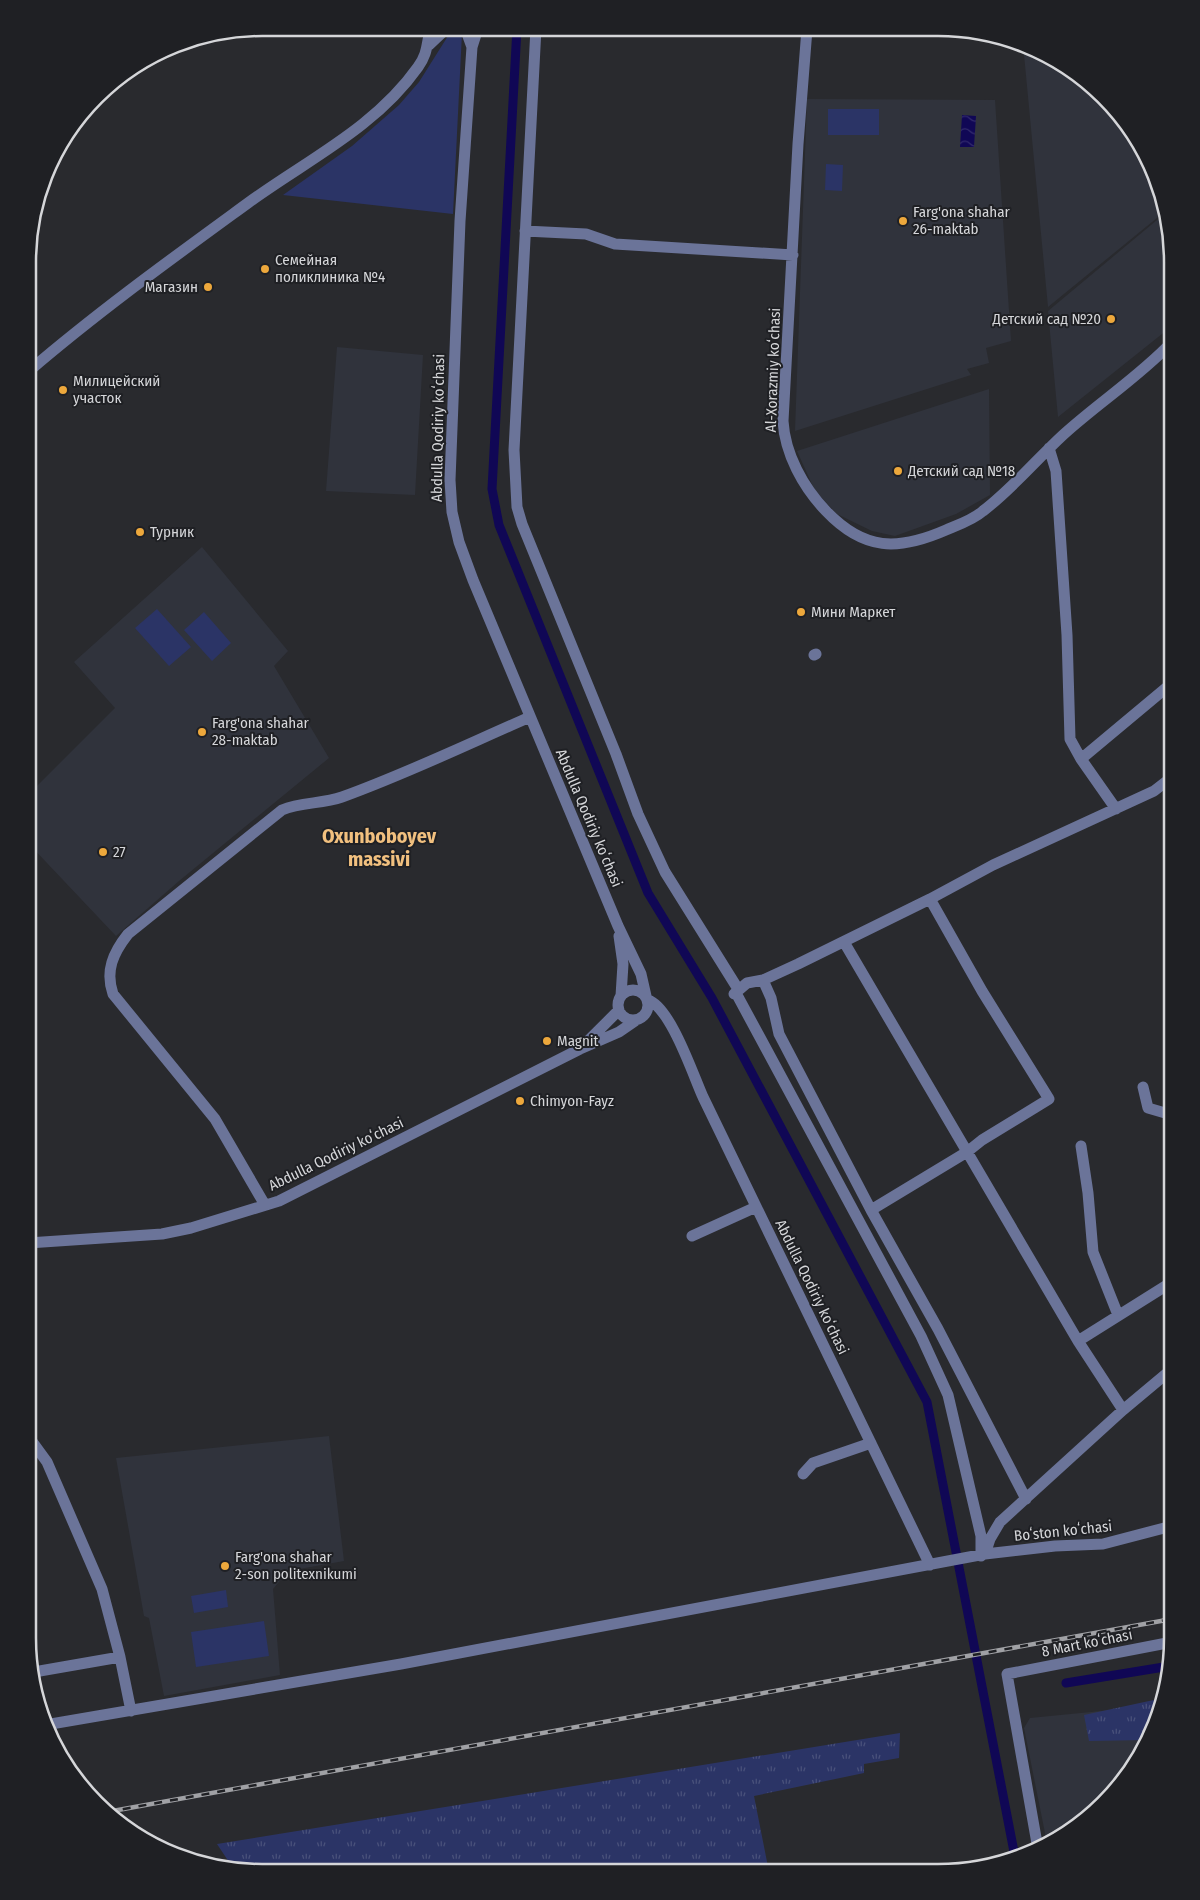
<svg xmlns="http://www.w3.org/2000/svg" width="1200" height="1900" viewBox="0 0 1200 1900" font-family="'Fira Sans Condensed',sans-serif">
<defs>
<pattern id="grass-tufts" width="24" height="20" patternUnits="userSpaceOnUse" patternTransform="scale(1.25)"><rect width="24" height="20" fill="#2b3466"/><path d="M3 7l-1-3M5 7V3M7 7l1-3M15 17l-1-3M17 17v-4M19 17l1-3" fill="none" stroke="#49517b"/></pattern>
<pattern id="water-waves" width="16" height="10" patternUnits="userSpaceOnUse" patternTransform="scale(1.25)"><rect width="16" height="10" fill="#100755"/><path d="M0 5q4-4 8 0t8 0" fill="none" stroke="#322a6d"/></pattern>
</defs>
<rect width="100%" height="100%" fill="#292a2e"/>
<path fill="#30333c" d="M1023,44l58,32 43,43 31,53 8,41 -115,94z
M807,99l188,1 16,241 -25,7 3,15 -22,6 4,6 -176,56z
M1163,215l9,47v64l-114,91 -10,-106z
M337,347l86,8 -8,140 -89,-4z
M989,389l1,106 -34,19 -61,22 -23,-5 -35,-17 -22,-23 -18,-40z
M202,547l86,104 -14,15 55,92 -150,123 -63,55 -87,-92v-50l86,-86 -41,-46z
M329,1436l15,125 -56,10 -15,18 7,86 -116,21 -15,-78 -5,-2 -28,-158z
M1162,1705l-2,9 -27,55 -52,55 -34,19 -23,-115 6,-10z"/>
<path fill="url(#grass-tufts)" d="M1163,1698l-3,16 -13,26 -58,1 -5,-26z
M900,1733l-1,25 -35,6v9l-110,23 15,76 -534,-1 -18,-27z"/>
<path fill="#2b3466" d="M453,28h7l2,5 -9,181 -170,-19 69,-49 47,-41 20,-23z
M828,109h51v26h-51z
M826,164l17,1 -1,26 -17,-1z
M157,609l34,38 -22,19 -34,-38z
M204,612l27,31 -19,18 -28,-31z
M226,1590l2,17 -34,6 -3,-17z
M264,1621l5,35 -73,11 -5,-35z"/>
<path fill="url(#water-waves)" d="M962,115l14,1 -2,31h-14z"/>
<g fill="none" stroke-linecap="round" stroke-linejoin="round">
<path stroke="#100755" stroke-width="9" d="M517,28l-25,461 7,36 149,368 64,105 215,404 88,455
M1066,1683l104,-17"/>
<path stroke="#6b7499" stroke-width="11" d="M465,28l7,19 -12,174 -10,259 2,32 7,30 14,38 145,346 23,48 5,22
M536,28l-22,422 3,57 5,17 94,230 22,60 27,58 73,117
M807,29l-9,115 -15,277c2,33 20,66 43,90 38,40 72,40 120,19 12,-5 27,-10 37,-19 29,-22 53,-51 80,-76 35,-32 77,-59 109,-93
M429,45l18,-17
M472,47l6,-19
M525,231l61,3 29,10 178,11
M29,371c70,-60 145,-114 219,-168 59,-43 127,-75 170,-136 11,-15 8,-25 13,-39
M1049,448l7,23 11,164 3,104 11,20 35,50
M814,655l2,-1
M1081,759l91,-76
M619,936l4,28 -2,32
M844,942l234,399
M763,980l8,18 8,36 92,176 67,119 88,170
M618 1005a15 15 0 1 1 30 0a15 15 0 1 1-30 0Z
M736,993l185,343 27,59 33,141v20
M734,994l13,-11 16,-3 35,-16 132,-65 63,-34 161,-74 18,-14
M648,1000c23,8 45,75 55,97l227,468
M586,1043l33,-33
M1143,1087l5,21 24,7
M1081,1146l7,47 5,59 25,63
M265,1205l-50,-86 -102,-125c-8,-23 0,-41 15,-60l154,-124c19,-8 40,-6 60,-13 64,-23 126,-53 188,-80
M871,1210l96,-58 15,-12 67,-41 -67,-108 -52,-92
M692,1236l64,-29
M28,1243l134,-9 29,-6 88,-27 301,-152 39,-17 16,-11
M1123,1410l-45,-69 94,-59
M28,1436l19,26 55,127 18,68 11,54
M803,1474l10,-11 58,-20
M985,1554l5,-15 10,-17 123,-112 49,-41
M34,1672l86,-15
M45,1725l356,-61 584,-110 70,-8 48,-2 69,-18
M1038,1849l-31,-175 165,-32"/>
<g stroke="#a0a1a5" stroke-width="4.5">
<path id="rail" d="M107,1812l1065,-193"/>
</g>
<use href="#rail" stroke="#1f2024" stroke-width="2.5" stroke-dasharray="8" stroke-linecap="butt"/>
</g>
<g fill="#eda83c" stroke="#1f2024" stroke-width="2">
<circle cx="903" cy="221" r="5"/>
<circle cx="265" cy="269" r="5"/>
<circle cx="208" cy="287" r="5"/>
<circle cx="1111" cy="319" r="5"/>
<circle cx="63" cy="390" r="5"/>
<circle cx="898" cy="471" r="5"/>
<circle cx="140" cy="532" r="5"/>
<circle cx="801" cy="612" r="5"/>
<circle cx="202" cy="732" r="5"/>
<circle cx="103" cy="852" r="5"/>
<circle cx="547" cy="1041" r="5"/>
<circle cx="520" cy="1101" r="5"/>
<circle cx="225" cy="1566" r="5"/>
</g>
<g text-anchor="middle" stroke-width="4" stroke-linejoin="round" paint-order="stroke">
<g font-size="15" fill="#d5d6d9" stroke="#1f2024" text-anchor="start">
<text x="913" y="217">Farg'ona shahar<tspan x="913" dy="17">26-maktab</tspan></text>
<text x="275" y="265">Семейная<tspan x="275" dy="17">поликлиника №4</tspan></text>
<text x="198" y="292" text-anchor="end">Магазин</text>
<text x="1101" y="324" text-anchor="end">Детский сад №20</text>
<text x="73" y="386">Милицейский<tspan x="73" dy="17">участок</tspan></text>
<text x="908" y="476">Детский сад №18</text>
<text x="150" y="537">Турник</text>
<text x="811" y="617">Мини Маркет</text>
<text x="212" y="728">Farg'ona shahar<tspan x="212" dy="17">28-maktab</tspan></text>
<text x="113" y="857">27</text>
<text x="557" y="1046">Magnit</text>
<text x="530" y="1106">Chimyon-Fayz</text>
<text x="235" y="1562">Farg'ona shahar<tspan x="235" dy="17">2-son politexnikumi</tspan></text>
</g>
<g font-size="15" fill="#d5d6d9" stroke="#1f2024">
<text transform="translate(773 370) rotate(-88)" y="5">Al-Xorazmiy koʻchasi</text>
<text transform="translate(438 428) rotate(-89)" y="5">Abdulla Qodiriy koʻchasi</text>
<text transform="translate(589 818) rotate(67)" y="5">Abdulla Qodiriy koʻchasi</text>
<text transform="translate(336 1154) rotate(-26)" y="5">Abdulla Qodiriy koʻchasi</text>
<text transform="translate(812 1287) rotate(64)" y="5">Abdulla Qodiriy koʻchasi</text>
<text transform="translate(1063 1531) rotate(-6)" y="5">Boʻston koʻchasi</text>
<text transform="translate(1087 1643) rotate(-11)" y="5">8 Mart koʻchasi</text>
</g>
<g font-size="20" font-weight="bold" fill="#f1c07f" stroke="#1f2024">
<text x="379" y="843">Oxunboboyev<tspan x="379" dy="23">massivi</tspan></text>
</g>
</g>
<path d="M0 0H1200V1900H0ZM262 36H938A226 226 0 0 1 1164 262V1638A226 226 0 0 1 938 1864H262A226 226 0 0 1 36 1638V262A226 226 0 0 1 262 36Z" fill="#1f2024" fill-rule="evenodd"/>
<path fill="none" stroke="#d5d6d9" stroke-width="2.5" d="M262 36H938A226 226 0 0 1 1164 262V1638A226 226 0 0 1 938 1864H262A226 226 0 0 1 36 1638V262A226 226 0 0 1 262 36Z"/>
</svg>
